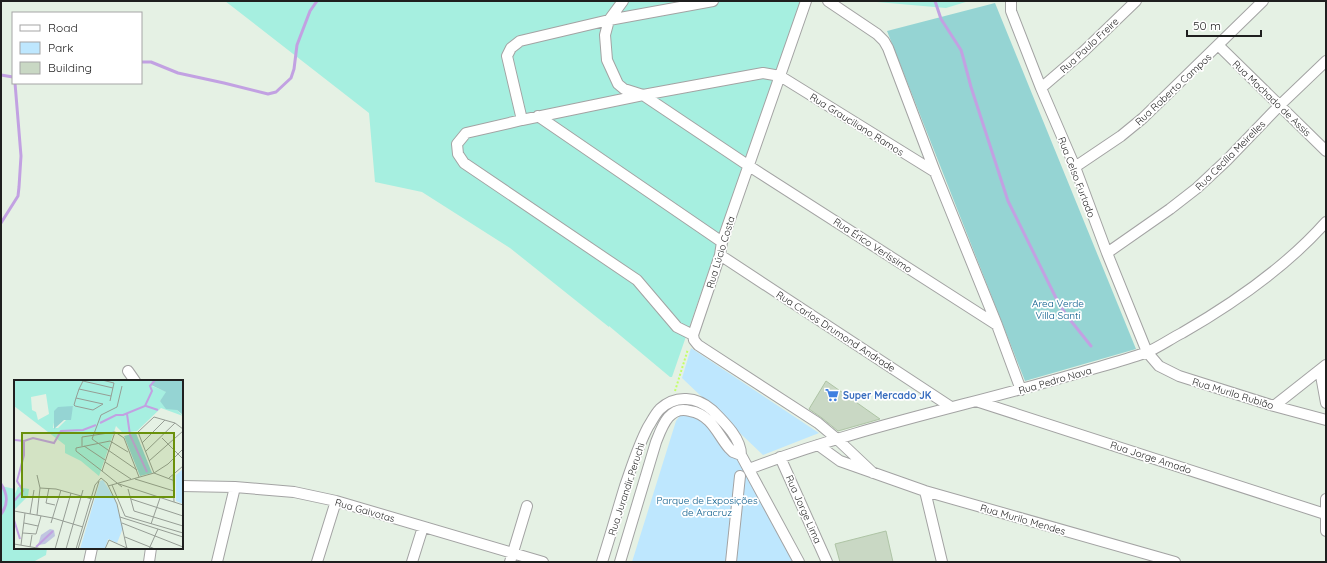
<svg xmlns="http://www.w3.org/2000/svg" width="1327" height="563" viewBox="0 0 1327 563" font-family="Quicksand,sans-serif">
<rect width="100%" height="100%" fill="#e5f1e4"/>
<path fill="#a6efe0" d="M225,1h577l-130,376h-2l-61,-51v1l-99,-79 -88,-56 -47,-10 -6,-69z
M876,1h93l-23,7 -69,-6z
M1,486l14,3v59h32l-1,7 -13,7h-32z"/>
<path fill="#95d4d3" d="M995,3l141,346 -111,32 -138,-350z"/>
<path fill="#bee7fe" d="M691,348l128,85 -56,22 -81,-77z
M694,410l51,54 54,98h-167l44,-141 5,-7z"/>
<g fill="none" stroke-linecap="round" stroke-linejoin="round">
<path stroke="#c2a1e2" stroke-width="3" d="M935,1l6,18 20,31 2,7 8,30 37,114 51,103 8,12 24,30
M141,62h10l27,11 46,10 44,11 8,-2 15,-14 3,-9 3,-24 13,-34 7,-10
M1,75l12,2
M1,223l17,-27 1,-9 2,-31 -6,-73
M1,484c7,10 7,21 0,30"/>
</g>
<path fill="#c9d8c4" stroke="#aec4a5" d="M826,381l54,38 -42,12 -16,-13 -13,-9z
M886,531l7,31h-53l-5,-18z"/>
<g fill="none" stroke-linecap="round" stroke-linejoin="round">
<g stroke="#a3a3a3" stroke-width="12">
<path id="minor" d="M623,1l-14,19 -4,15 2,25 11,24 6,5 19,6 106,71 248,159
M806,1l-76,218 -8,23 -2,13 -27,80 1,5 4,5 120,78 19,16 36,34
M828,1l49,33 7,7 4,7 47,124 62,153 24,65
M1011,1v10l30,77 34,79 32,86 40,99 12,14 20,10 95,30 52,14
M1218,45l108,106
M1041,88l42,-36 53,-51
M538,116l184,126
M522,120l-15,-64 4,-8 9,-7 89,-21 104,-19
M1075,167l46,-31 22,-18 120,-117
M1107,253l63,-44 27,-21 30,-28 52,-54 47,-45
M720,255l231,152
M693,335l-16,-8 -40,-47 -173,-117 -6,-9 -1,-10 9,-11 56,-13 121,-25 120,-22 17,3 155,96
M1320,370l6,33
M128,371l7,10
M976,401l349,113
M1274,406l52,-41
M818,445l22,16 85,30 250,71
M780,457l47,105
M749,469c106,-41 217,-63 326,-95 23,-7 47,-13 70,-21 13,-5 25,-14 37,-20 52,-30 104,-66 144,-111
M182,486l53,1 59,5 42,9 207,61
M925,491l17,71
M1326,499v32
M89,562l3,-14
M149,562l2,-14
M217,562l18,-75
M317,562l19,-61
M412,562l11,-35
M510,562l17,-56
M602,562c8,-25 15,-50 23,-76 7,-20 13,-40 23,-59 4,-6 7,-13 12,-18 16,-15 37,-12 52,1 12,12 29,28 29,45l58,107
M620,562l36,-120c6,-15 13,-37 34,-31 7,1 14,5 19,10 8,8 13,19 20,27l4,4 8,3
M731,562l9,-86"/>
</g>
<path stroke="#c4ff67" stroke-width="2" stroke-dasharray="2 2" stroke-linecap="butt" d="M675,391l13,-42"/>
<use href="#minor" stroke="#fff" stroke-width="10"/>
</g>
<defs>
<g id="supermarket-bare" transform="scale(1.08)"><path d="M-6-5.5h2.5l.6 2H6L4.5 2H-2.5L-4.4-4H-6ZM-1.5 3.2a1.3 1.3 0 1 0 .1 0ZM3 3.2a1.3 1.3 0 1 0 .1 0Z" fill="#3f7fe0" stroke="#fff" stroke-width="2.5" paint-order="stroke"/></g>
</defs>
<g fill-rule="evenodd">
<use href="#supermarket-bare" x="832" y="395"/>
</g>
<g text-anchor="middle" stroke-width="3.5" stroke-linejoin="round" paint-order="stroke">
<g font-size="10" fill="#1f1f1f" stroke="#fff">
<text transform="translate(1089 45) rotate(-43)" y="4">Rua Paulo Freire</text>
<text transform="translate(1173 89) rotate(-43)" y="4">Rua Roberto Campos</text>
<text transform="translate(1272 98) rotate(44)" y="4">Rua Machado de Assis</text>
<text transform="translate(857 124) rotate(32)" y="4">Rua Grauciliano Ramos</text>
<text transform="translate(1230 155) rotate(-45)" y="4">Rua Cecília Meirelles</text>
<text transform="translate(1077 177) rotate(69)" y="4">Rua Celso Furtado</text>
<text transform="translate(873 245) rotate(33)" y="4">Rua Érico Veríssimo</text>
<text transform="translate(720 252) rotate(-73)" y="4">Rua Lúcio Costa</text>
<text transform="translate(836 331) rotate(33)" y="4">Rua Carlos Drumond Andrade</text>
<text transform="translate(1055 380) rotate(-16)" y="4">Rua Pedro Nava</text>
<text transform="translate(1233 393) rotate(17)" y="4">Rua Murilo Rubião</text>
<text transform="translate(1151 457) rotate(18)" y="4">Rua Jorge Amado</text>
<text transform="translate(626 489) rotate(-72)" y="4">Rua Jurandir Peruchi</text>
<text transform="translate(804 509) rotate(66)" y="4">Rua Jorge Lima</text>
<text transform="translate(365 510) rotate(16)" y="4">Rua Gaivotas</text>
<text transform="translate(1023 519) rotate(16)" y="4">Rua Murilo Mendes</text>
</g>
<g font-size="10" fill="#025788" stroke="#fff">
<text x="1058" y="307">Area Verde<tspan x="1058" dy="12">Villa Santi</tspan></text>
<text x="707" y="504">Parque de Exposições<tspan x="707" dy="12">de Aracruz</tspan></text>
</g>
<g font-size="10" font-weight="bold" fill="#366cbe" stroke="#fff" text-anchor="start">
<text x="843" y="399">Super Mercado JK</text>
</g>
</g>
<g transform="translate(14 380)">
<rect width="169" height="169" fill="#e5f1e4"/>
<path d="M0,0h140l-2,6 15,6 -7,9 17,9 6,6 -22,-8 -24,23 -14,2 -7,-7 -17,50 -18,-15 -16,-8v-8l-51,-39zM32,14l3,20 -11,6 -2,-8 -4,-2 -1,-13zM59,26l-3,10 -12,12h-5l2,-11zM4,107l11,2 -1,7 -14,14v-14z" fill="#a6efe0" fill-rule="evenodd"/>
<path d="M140,0h29v35l-6,-5 -11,-1 -6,-8 6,-9 -15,-7zM59,26l-2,14h-7l-10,9v-18l4,-4zM122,53l16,40 -12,3 -16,-40z" fill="#95d4d3"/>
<path d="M36,149l4,1 1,6 -10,8 -7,1 3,-10z" fill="#c0c5e0"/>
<path d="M169,89v35l-7,-3v-26zM89,100l12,19 8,29 -6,15 -9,-4 -3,10h-25l20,-68z" fill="#bee7fe"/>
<path fill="none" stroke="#c2a1e2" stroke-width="2" d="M132,26l12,4M113,34l3,21 17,37M86,43l16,-8h7l22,-9 7,-15 -2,-5 5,-6M1,60l9,1 9,-3 21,5 7,-12 22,-1 13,-5M0,121l9,-10 -6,-10 7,-26v-13M0,140l6,19M22,167l17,-16"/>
<path fill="none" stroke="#969d95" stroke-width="1" d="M88,0l12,3 -4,18M108,6l-5,21 -16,8 -9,24 45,31M97,16l-32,-7 4,-8 30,7M62,18l27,6 -10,6 -18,-4 -1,-1 2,-7 3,-9M148,58l21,21M128,63l23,-23M68,66v-9l33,-5M70,66l21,14M131,72l30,-29M135,81l34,-30M91,82l26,17M88,91l-26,-20v-3l34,-7 18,11M140,93l-16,-41 16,-15 21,6 8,6M140,93l21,8M159,95l1,27M155,98l14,-12M121,99l39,12M102,103l67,22M98,105l13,31 58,17M94,106l46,-13 14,-9 15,-15M108,107l-20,-16 13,-39 9,6 15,39M26,108l16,1 36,10M35,108l-3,15 9,2M114,109l6,22 49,15M117,119l52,17M0,131l39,7 30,9M16,134l4,-24M23,135l3,-27 -3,-13M106,137l63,20M10,143l14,3M37,143l10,-33M108,143l61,24M137,144l9,-26M9,153l13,1 5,-18M111,157l30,12M0,164l29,5M7,165l4,-32M16,167l2,-12M41,169l16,-56M52,169l17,-59M62,169l19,-64 6,-7 6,5 10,21 10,45M64,169l21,-68M91,169l4,-9 20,9M135,169l9,-20"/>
<path fill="#6a910b" fill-opacity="0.15" stroke="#6a910b" stroke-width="2" d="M8,53h152v64h-152z"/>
<rect width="169" height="169" fill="none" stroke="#1f1f1f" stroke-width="2"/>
</g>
<rect width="1327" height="563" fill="none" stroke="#1f1f1f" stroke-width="4"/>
<rect x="12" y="12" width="130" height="72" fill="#ffffff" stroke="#a5a5a5"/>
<rect x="20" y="25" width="20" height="6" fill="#ffffff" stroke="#a5a5a5"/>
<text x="48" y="32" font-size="12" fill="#1f1f1f">Road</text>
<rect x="20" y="42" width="20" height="12" fill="#bee7fe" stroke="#a5a5a5"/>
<text x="48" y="52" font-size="12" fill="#1f1f1f">Park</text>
<rect x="20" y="62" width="20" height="12" fill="#c9d8c4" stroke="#a5a5a5"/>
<text x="48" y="72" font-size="12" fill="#1f1f1f">Building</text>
<path d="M1187 30v6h74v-6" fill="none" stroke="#1f1f1f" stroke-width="2"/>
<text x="1193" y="30" font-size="12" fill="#1f1f1f" stroke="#ffffff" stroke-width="3" paint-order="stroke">50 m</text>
</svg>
